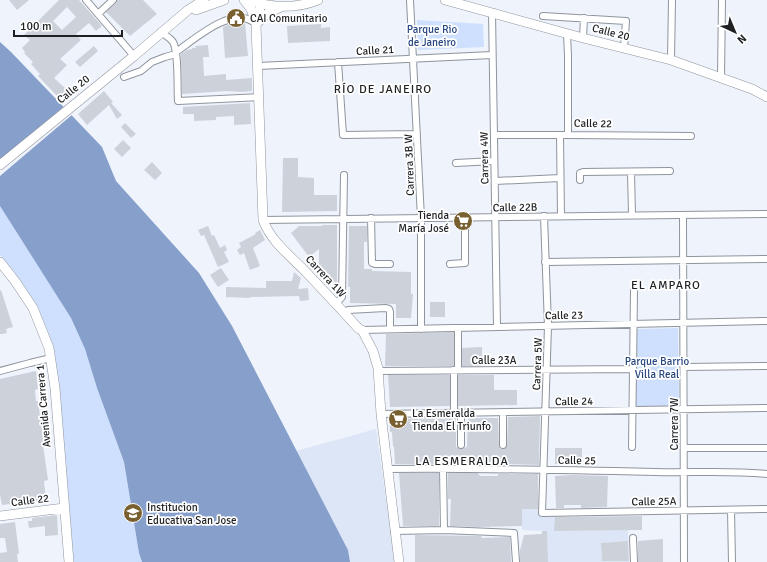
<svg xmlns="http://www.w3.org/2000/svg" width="767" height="562" viewBox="0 0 767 562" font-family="Signika,sans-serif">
<rect width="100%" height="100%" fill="#eef3fc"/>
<path fill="#dde6f6" d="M376,429l19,133h-45l-2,-12 -52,-99z
M522,509h17v5l3,3 13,-2v16l73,-1v11l-27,2 1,18h27v1h-81l-1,-31 -25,-1z"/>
<path fill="#cfe0fe" d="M417,20l66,4 1,23 -66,3z
M0,206l71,112 14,31 12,39 27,74 15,91 3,9h-68l-20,-211c-10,-38 -29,-67 -54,-96z
M678,328l1,79h-43v-78z"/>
<path fill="#869fcb" d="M0,42l11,10 91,95 14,34 83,92 33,53 116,224 2,12h-208l-3,-9 -15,-91 -27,-74 -12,-39 -14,-31 -71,-112z"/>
<path fill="#eef3fc" d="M65,106l8,8 -73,62v-15z"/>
<path fill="#ccd1da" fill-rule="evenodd" d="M9,0h20l-12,10z
M59,0h20l23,26 -6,5 -7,-8 -13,11 5,6 -21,19 7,6 -13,13 13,12 -8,8 -21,-22 2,-2 -9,-10 2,-2 -9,-9 1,-1 -3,-4 8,-8 -6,-5zM67,7l9,10 -14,13 -9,-9z
M117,0h26l14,14 -27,22 -24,-24 10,-9z
M245,23l3,33 -23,2 -2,-31 5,-2z
M321,24v4l9,-1v14l-42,2 -1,-17z
M208,45l1,12h-6l1,19 22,-2v6l26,-2v13l-10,1 -15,-1 -45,3 -1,-40 6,-4 5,-1v-1h4l-1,-2z
M94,46l4,5 -18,16 -5,-5z
M104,91l9,11 -2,1 11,12 -5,4 -8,-14 -22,20 -9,-11z
M250,103l1,21 -17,1v-9l-18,1v3l-22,1v-7h-11v-7z
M125,123l11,11 -5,4 -10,-11z
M123,140l8,8 -9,9 -8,-8z
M283,158h15v19l16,1v17h23v16l-55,1z
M152,162l10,11 -7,7 -11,-10z
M322,225h15v57h-7l-11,-10v-23l-10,8 -18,-24 8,-7h23z
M208,226l4,10 2,-1 6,13 5,-3 2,5 -3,2 5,10 -11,5 -14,-32 -3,1 -3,-6z
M349,226h18v16h-3v27h8v2l39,1v22h2l-2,24h-15v-14l-46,-1v-16h-2z
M260,230l5,10 -12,8 7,18 -10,4 -6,-17 -4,2 -3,-5 4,-3 -2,-4 17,-9 -1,-1z
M221,268l8,12 -11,7 -8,-12z
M294,272l7,6 -3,11 10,-1 1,12 -9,1 -1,-5 -49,1v1l-24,-1v-10l40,1v-7h26z
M1,290l12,37 -7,2 1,4 -5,1h-2v-43z
M430,302h15v15h-15z
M454,332v34h-69l1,-32z
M482,347v19h-20v-18z
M36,371l2,18 -3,1 1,11h2l6,44h-1l5,35 -4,1 2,20 -35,5 -1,-2 -8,1 -2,-10v-116z
M388,375h62v31l-60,1z
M458,375h36v15h23v15l-59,1z
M540,416l-1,49 -64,-2v1h-80l-1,-17 -1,-1 -1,-14h-2v-13l66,-1v29l5,2 6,-2 1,-29h30l1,27 1,4h3l4,-4 1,-28z
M555,448h27v18h-9v-2h-18z
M399,473h40v53h-36z
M448,473h30l2,3h18v-2h40v35h-16v17l-45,1 -27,-1 1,-27h-3z
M573,475l35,1 -1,31 -26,1v-3h-17v3h-8l-1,-32z
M57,515l1,20 -13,1v-10l-16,2 -1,-7h4v-3z
M642,516v14l-88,1 1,-14z
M15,522l4,32h-2l1,8h-18v-9l7,-1 -2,-14h-5v-14z
M542,531h5l1,31h-28v-12l4,-15 18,-1z
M415,535l66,1 1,2 28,-1 1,25h-96z
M663,539v23h-25v-21z
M628,541l1,20h-27l-1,-18z"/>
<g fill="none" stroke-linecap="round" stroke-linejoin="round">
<g stroke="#8f949d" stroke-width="8">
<path id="street" d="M86,0l48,56
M410,0l11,218v111
M492,12l5,315
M98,14l15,-14
M543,16l83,5 -2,27
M161,32c4,3 9,6 12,10 6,10 4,47 5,59l81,-4
M567,33l1,23v79
M583,38l1,-20
M176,52c19,-13 56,-47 79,-29
M671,60l1,-60
M338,62l5,73 74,-1
M258,66l234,-11
M124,77l17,-6 11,-9 13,-5 11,-3
M721,78l1,-78
M494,135h74l123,1
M560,135l1,81
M456,163l38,-2
M631,172l1,43
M580,180v-7l3,-1 87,-1
M495,181l65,-3
M683,215l1,347
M544,216l4,110 -6,187 225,-4
M371,218l1,45 3,1h15
M263,220l504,-6
M545,262l222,-3
M450,264l15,-1v-46
M336,304l6,-7 2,-122
M345,313l3,-3 37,-2 4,1 1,3v17
M362,330l405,-9
M684,367l83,-1
M454,370v43
M458,370v-42
M0,371l30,-8 21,-5
M378,371l255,-2
M461,413v32
M381,414l386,-6
M503,445v-33
M632,447l2,-156
M684,448h83
M443,468l1,62
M387,469c89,-1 179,1 268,3 37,1 75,-2 112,2
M731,510l1,52
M394,531l50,-1 70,3 2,29
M633,538l1,24"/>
</g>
<g stroke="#8f949d" stroke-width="10">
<path id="secondary" d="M244,0l7,9 5,14
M249,0c23,8 46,9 69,0
M262,0l-6,24 7,196c8,21 25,34 41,50 18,19 37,39 55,59l3,1 11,21 5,17 3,46 18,148
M445,0l138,38 88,22 81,29 15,8
M196,10l28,-10
M257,23l11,-10 13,-6
M0,165l134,-109 54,-46 16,-10
M0,262l15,19 18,27 16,40 6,40 14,174
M0,516l64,-8"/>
</g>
<use href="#street" stroke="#fff" stroke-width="6"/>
<use href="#secondary" stroke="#fff" stroke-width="9"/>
</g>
<defs>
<g id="civic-disc" transform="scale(1)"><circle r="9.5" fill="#796031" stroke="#fff"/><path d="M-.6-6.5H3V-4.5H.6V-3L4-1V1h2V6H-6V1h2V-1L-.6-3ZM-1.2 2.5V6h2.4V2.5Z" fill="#fff"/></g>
<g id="supermarket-disc" transform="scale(1)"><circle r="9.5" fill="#796031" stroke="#fff"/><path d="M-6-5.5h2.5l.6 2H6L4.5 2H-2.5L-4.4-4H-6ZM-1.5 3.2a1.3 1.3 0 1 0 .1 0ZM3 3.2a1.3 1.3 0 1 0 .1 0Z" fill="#fff"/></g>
<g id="school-disc" transform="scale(1)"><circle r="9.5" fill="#796031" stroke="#fff"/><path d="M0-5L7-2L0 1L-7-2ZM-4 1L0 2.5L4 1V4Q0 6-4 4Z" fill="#fff"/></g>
</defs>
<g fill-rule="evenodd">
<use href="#civic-disc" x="236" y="18"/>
<use href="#supermarket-disc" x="463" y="221"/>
<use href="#supermarket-disc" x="398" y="419"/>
<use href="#school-disc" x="133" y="513"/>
</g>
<g text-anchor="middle" stroke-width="3.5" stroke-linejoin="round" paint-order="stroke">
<g font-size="11" fill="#1e2023" stroke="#fff" text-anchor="start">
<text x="250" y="22">CAI Comunitario</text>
<text x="449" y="219" text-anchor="end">Tienda<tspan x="449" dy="13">María José</tspan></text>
<text x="412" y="417">La Esmeralda<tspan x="412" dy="13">Tienda El Triunfo</tspan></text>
<text x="147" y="511">Institucion<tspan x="147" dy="13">Educativa San Jose</tspan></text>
</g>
<g font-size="11" fill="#27467e" stroke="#fff">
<text x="432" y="33">Parque Rio<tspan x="432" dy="13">de Janeiro</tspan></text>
<text x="657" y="365">Parque Barrio<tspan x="657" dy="13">Villa Real</tspan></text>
</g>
<g font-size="11" fill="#1e2023" stroke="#fff">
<text transform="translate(611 32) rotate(14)" y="4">Calle 20</text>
<text transform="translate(375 50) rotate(-3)" y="4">Calle 21</text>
<text transform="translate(73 89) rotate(-39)" y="4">Calle 20</text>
<text transform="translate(593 123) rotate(1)" y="4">Calle 22</text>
<text transform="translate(484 158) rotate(-91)" y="4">Carrera 4W</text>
<text transform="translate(409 165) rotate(-92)" y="4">Carrera 3B W</text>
<text transform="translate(515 207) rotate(-1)" y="4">Calle 22B</text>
<text transform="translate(326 276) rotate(47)" y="4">Carrera 1W</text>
<text transform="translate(564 315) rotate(-1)" y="4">Calle 23</text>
<text x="494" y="364">Calle 23A</text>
<text transform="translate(537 364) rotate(-88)" y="4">Carrera 5W</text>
<text transform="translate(574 401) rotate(-1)" y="4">Calle 24</text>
<text transform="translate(43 406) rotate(-95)" y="4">Avenida Carrera 1</text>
<text transform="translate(674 424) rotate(-90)" y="4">Carrera 7W</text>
<text transform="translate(577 460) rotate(1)" y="4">Calle 25</text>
<text transform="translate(30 500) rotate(-7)" y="4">Calle 22</text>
<text transform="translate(654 501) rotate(-1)" y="4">Calle 25A</text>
</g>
<g font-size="12" letter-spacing="1" fill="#1e2023" stroke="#fff">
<text x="383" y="93">RÍO DE JANEIRO</text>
<text x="666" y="289">EL AMPARO</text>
<text x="462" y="465">LA ESMERALDA</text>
</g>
</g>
<g transform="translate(735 32) rotate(136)" stroke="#ffffff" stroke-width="3" paint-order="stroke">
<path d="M0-3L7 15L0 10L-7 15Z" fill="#1e2023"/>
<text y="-6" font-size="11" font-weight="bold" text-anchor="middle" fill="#1e2023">N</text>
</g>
<path d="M14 30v6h108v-6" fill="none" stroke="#1e2023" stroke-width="2"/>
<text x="20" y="30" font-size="12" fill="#1e2023" stroke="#ffffff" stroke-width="3" paint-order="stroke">100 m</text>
</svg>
